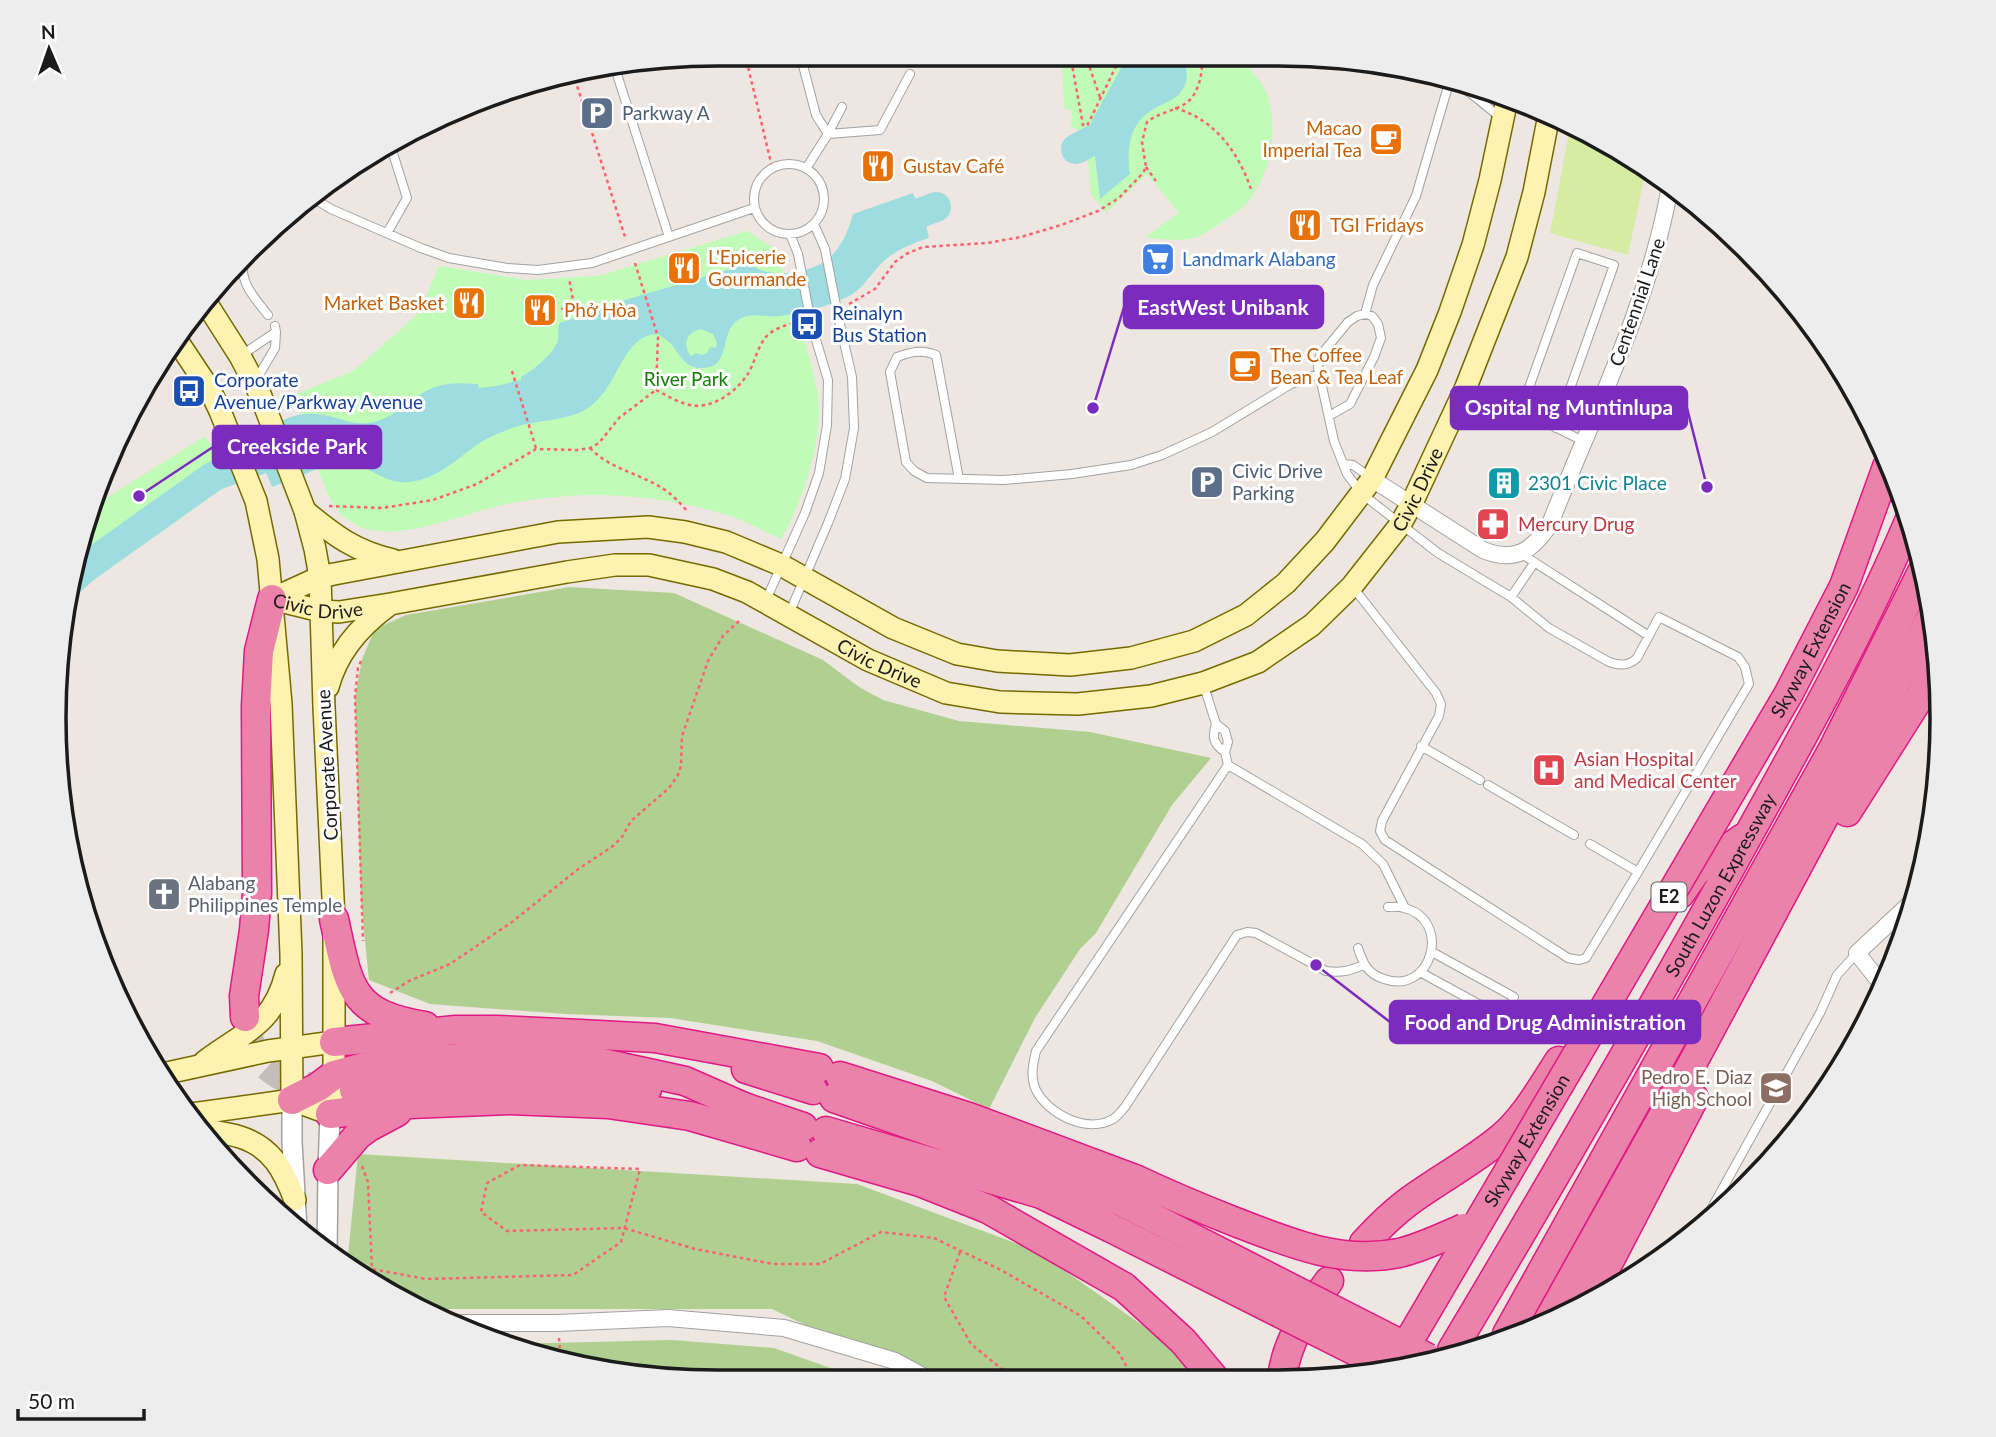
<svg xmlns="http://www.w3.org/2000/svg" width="1996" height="1437" viewBox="0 0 1996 1437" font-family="Lato,sans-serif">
<rect width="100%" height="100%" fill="#eee6e0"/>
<path fill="#d5eca2" d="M1570,128l40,15 35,30 -17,82 -78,-22z"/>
<path fill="#b0d092" d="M569,587l105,6 149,67 36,27 24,13 76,21 131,11 121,26 -39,47 -76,128 -16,16 -45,69 -46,91 -57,-28 -115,-40 -147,-23 -104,-4 -136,-10 -61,-24 -8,-79 -6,-204 7,-38 13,-30 31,-14z
M358,1154l499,30 180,67 173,122 1,5 -292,2 -147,-71h-356l-69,-43z
M672,1340l102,8 90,32 -189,1 -128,-21 -42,-16z"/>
<path fill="#c0fcb8" d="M1055,54h182c9,12 24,25 29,38 13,35 6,78 -16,107 -7,10 -19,17 -29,24 -8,5 -19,13 -28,15 -16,4 -33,1 -48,-1l34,-24 -32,-39 -41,39 -15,-19 -6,-64h-8l-6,-4 1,-15 -8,-3 -2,-46 -8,-4z
M747,231l29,19c14,46 32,93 41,140 8,46 -13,109 -36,149 -18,-8 -35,-18 -54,-24 -43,-14 -96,-21 -141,-20 -23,1 -47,3 -69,7 -45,6 -123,47 -164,21 -4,-3 -10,-6 -13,-10 -18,-18 -36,-92 -44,-119l57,-23 66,-58 20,-47 88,14 71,-4z
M205,436l16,26 -32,19 -113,82 19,-58z"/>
<path fill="#9ddddf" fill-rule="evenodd" d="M1129,54h54c2,9 5,19 3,28 -4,15 -17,19 -29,25 -27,14 -31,39 -27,67l-30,25 -9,-77z
M913,193l3,7 4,-1 9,39c-19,6 -38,14 -51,29 -10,11 -17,24 -31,30 -21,10 -44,16 -67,19 -14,2 -29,-5 -42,4 -19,12 -6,47 -35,48 -18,1 -22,-12 -32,-24 -4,-4 -8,-7 -13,-10 -40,1 -38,62 -79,79 -23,9 -49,7 -72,17 -10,4 -20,8 -29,14 -22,16 -40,34 -68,38 -27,4 -48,-24 -75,-23 -7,0 -9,4 -14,7 -14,9 -33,14 -49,21l-21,-51c17,-8 36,-21 55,-22 24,-3 44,14 68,8 24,-6 39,-27 61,-35 14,-5 28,-4 43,-3l1,4 17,-2 25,-6v-3c12,-7 33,-23 37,-37 1,-6 -1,-11 2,-17l65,-23 123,-36c6,3 13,7 20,8 21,4 52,-2 66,-19 10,-11 15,-25 19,-39zM701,329l12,5 4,9 -1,5 -6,-1 -3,6 -5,2 -6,-2 -5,3c-9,-11 -5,-24 10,-27z"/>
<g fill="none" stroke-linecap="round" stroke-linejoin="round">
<path stroke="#9ddddf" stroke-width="30" d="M1076,149l34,-18 46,-77
M885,226l51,-19
M70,581l16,-14 128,-91 85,-31"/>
<path stroke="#c4bdb9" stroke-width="28" stroke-dasharray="28 14" stroke-linecap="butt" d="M247,1031c8,36 37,52 72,57"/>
<g stroke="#a2a2a2" stroke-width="10">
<path id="service" d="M800,54l16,61 12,19 52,-4 30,-56
M615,68l54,169
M1464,88l36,29
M754 199a35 35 0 1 1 70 0a35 35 0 1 1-70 0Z
M807,167l21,-33 14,-27
M313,198l18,11 90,39 28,10 58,10 31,2 54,-7 162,-55
M814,224l11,25
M387,233l20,-35 -16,-51
M790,234l8,20
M243,260c-3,24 11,37 25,55
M1365,314l8,-29 43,-89 33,-113
M240,356l36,-24 -1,-6
M256,380l19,-32 1,-16
M1329,416l21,-12 24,-47 7,-19 -3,-14 -6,-8 -7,-2 -8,2 -9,6 -28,34 -2,12 16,73 13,33 15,20 76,59 73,44 38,31 60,34c11,4 20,4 28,-4l22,-41 79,40 7,10 4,17 -111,188 -52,86 -7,2 -11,-2 -183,-118 -5,-9 2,-10 57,-105 2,-12 -5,-11 -84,-107
M1556,428l58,-163 -37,-12 -56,157 62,31
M1344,464l9,1 18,13
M959,479l-23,-124c-14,-6 -25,-3 -39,2l-7,15 16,90 8,9 13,7 77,2 68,-6 59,-9 31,-10 50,-23 79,-48 27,-10
M1520,553l129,83
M1511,597l23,-34
M766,600l39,-87 14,-40 8,-48 1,-45 -17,-57
M789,614l39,-91 17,-44 9,-51 -2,-51 -14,-61
M1203,683l13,41 9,7 3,11 -3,10 3,13 134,79 21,20 22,44
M1216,724c-4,13 -3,20 9,28
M1421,746l59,34
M1228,765l-192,286c-3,13 -6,26 0,39 12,24 51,44 77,29 4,-2 9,-9 12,-12l112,-172 10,-3 9,1 70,38c15,2 24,0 37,-6
M1488,785l86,50
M1590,844l48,28
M1358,948c5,16 10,26 26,31 49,17 68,-60 20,-71 -5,-2 -11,-1 -16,-1
M1420,972l84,46 10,-21 -82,-45
M1704,1222l116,-209 17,-38 20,-22"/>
</g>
<g stroke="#a2a2a2" stroke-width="18">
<path id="minor" d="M1372,479l111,71c32,13 49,1 67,-26 43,-110 97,-215 119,-332
M1883,986l-26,-33 60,-56
M447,1323h110l111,-5 116,10 111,33 35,19"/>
</g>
<g stroke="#a2a2a2" stroke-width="22">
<path id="tertiary" d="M292,1100v42l5,87
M327,1254l1,-84 2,-56"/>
</g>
<g stroke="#756a00" stroke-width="24">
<g id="secondary">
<path d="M178,342l32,48 10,21 36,90 12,58 13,145 10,250 1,146"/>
<path d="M305,511c30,25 50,40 88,49"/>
<path id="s1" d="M272,599l49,12 18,1 51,-8 177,-32 48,-7h34l64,14 34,13 121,68 78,33 54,9 78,2 73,-8 52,-13 55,-21 54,-37 40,-39 48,-61 11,-20 55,-118 51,-130 17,-65 14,-72"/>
<path d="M272,599l48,-22 14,-3 224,-42 90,-5 37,5 41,10 55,23 112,63 64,26 40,7 73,4 61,-7 63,-17 52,-26 40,-32 39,-42 47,-62 55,-109 23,-58 23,-67 17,-65 16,-76"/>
<path d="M328,687c9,-35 32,-61 61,-82"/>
<path d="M204,1062c38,-29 69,-36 82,-88"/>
<path d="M167,1073l101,-22 66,-9"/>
<path d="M192,1114l100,-14 38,14 4,-39v-156l-10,-212 -4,-130 -5,-28 -10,-38 -45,-117 -20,-38 -35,-55"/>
<path d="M202,1129c13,3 25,4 38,8 32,10 44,34 55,63"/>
</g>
</g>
<g stroke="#e01984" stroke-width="31">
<g id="motorway">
<path d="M1847,812l74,-117 16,-34"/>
<path d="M1680,894l16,-23 47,-33"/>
<path d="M334,919c15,67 15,95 91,107"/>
<path d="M245,1017l-1,-21 10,-66 3,-37 -1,-187 3,-55 13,-52"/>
<path d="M334,1042l122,-12h41l83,4 75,4 164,30"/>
<path d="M746,1069l67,21"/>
<path d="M840,1076l129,41 166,62"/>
<path d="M354,1090c28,-3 57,-8 85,-10 70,-5 139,0 208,9"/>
<path d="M834,1098l212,74 76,30"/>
<path d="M292,1100l26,-13 16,-12 30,-8 23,-4 116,-8 81,4 101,22 59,26"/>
<path d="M725,1103l19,4 59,20"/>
<path d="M330,1114l80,-10 100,-4 98,4 82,12 107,31"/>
<path d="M826,1131l215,63 68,33"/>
<path d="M820,1153l100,29 68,27 136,78 59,54 31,37"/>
<path d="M328,1170l30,-35 11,-8 28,-15"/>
<path d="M1364,1243c14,-15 28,-29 44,-41 30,-22 64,-40 93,-64 24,-20 41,-51 58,-77"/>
<path d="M1587,1304l107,-206"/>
<path d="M1548,1321l144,-257 240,-449"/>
<path d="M1507,1334l326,-585 89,-177"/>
<path id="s2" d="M1452,1350c96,-161 190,-323 281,-487 62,-113 127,-226 177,-344"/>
<path d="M1282,1378c4,-36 26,-69 47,-97"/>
</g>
</g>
<path stroke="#ff606f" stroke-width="2.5" stroke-dasharray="3.5 3.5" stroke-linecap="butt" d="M745,54l27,113
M1070,54l13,71 4,1 35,-72
M1085,54l16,46
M1071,59l7,-5
M573,73l53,167
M1175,108c41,12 64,45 77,84
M1146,167l10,14
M849,304l26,-15 20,-27 11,-8 17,-7 64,-4 34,-6 40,-12 37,-14 21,-13 24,-25 3,-6 -4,-25 5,-20c11,-9 24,-10 36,-17 17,-9 20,-34 19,-51
M561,309l13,-3 -5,-28
M512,371l24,77
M656,390c10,5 19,11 30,14 24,8 51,-12 63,-32 6,-11 9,-25 16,-34 8,-10 23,-13 34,-17
M590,448c18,19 43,24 65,36 12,6 22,15 31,26
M329,506l53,2 51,-8 44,-16 59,-35 41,1 13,-2 9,-5 20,-25 37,-28 2,-53 -23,-74
M361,661l-3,7 -3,29 8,244
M390,993l19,-12 41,-17 62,-42 65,-52 36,-24 9,-9 9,-16 38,-33 9,-13 3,-9 1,-30 26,-75 15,-25 16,-15
M362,1166l6,16 4,87 54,10 147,-4 48,-33 19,-73 -120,-4 -33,18 -6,29 26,19 117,-3 71,21 78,15h47l61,-32 53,6 67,32 80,46 38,37 14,25
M960,1252l-16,45 27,47 43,35
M559,1338l2,25"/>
<use href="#service" stroke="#fff" stroke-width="8"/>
<use href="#minor" stroke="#fff" stroke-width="16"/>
<use href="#tertiary" stroke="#fff" stroke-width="19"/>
<use href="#secondary" stroke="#fdf2af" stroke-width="21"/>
<use href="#motorway" stroke="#eb82aa" stroke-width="28"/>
<g stroke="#a2a2a2" stroke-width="10" stroke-linecap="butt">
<path id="service-bridge" d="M825,249l13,67
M798,254l13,69"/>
</g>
<g stroke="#e01984" stroke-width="31" stroke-linecap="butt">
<g id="motorway-bridge">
<path d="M1135,1179c32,15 65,29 98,42 54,21 107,44 166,32 22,-5 44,-16 65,-25"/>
<path d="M1122,1202l306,156"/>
<path d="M1109,1227l282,142"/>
<path id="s3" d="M1393,1368l396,-675 55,-107 44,-122"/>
</g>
</g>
<use href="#service-bridge" stroke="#fff" stroke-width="8"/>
<use href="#motorway-bridge" stroke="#eb82aa" stroke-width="28"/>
</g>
<defs>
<g id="parking-square" transform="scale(1.75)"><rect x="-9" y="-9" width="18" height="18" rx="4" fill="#5c6f8a" stroke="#fff"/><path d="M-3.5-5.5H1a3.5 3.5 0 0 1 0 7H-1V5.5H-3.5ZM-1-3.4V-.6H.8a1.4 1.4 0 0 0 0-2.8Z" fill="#fff"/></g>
<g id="cafe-square" transform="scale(1.75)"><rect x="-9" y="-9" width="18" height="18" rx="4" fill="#e8710a" stroke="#fff"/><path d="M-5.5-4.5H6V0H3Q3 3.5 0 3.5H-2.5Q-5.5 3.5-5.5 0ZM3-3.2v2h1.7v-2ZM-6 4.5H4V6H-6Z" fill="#fff"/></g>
<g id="restaurant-square" transform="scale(1.75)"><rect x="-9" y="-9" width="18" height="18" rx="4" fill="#e8710a" stroke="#fff"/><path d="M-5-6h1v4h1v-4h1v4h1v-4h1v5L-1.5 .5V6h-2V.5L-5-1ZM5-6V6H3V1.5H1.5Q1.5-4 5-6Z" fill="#fff"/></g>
<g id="supermarket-square" transform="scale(1.75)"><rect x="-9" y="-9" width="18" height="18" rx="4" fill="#3f7fe0" stroke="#fff"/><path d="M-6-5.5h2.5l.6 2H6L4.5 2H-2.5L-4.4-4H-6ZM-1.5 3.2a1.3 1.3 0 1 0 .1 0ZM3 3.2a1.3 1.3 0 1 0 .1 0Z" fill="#fff"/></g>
<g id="bus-square" transform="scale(1.75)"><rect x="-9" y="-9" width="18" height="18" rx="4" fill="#1a4fb4" stroke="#fff"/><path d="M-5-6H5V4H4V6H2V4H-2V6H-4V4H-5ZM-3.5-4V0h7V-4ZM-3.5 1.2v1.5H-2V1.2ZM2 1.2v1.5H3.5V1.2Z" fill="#fff"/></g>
<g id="building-square" transform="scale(1.75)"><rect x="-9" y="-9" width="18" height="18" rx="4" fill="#0f9aa8" stroke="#fff"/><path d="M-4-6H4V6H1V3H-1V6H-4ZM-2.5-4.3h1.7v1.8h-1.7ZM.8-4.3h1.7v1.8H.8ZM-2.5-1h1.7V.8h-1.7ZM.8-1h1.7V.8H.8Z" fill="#fff"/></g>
<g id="pharmacy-square" transform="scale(1.75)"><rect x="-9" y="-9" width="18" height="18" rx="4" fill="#e0444e" stroke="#fff"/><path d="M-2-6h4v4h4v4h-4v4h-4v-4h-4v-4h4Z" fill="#fff"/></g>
<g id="hospital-square" transform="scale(1.75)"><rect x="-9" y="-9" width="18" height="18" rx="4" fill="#e0444e" stroke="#fff"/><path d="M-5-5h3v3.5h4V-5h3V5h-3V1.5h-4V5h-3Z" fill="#fff"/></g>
<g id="church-square" transform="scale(1.75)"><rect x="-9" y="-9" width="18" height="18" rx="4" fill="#6b7280" stroke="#fff"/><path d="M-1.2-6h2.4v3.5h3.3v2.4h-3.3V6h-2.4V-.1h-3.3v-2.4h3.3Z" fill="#fff"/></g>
<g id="school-square" transform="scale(1.75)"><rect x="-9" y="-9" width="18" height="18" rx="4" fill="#8d6e63" stroke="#fff"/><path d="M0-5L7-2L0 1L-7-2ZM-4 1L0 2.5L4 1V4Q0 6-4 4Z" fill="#fff"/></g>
</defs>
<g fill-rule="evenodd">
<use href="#parking-square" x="597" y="113"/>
<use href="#cafe-square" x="1386" y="139"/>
<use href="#restaurant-square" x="878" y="166"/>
<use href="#restaurant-square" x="1305" y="225"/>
<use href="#supermarket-square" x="1158" y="259"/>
<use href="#restaurant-square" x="684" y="268"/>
<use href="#restaurant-square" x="469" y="303"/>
<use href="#restaurant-square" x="540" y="310"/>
<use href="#bus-square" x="807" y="324"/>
<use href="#cafe-square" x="1245" y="366"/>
<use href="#bus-square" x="189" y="391"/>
<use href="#parking-square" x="1207" y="482"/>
<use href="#building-square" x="1504" y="483"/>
<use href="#pharmacy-square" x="1493" y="524"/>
<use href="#hospital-square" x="1549" y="770"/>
<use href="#church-square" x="164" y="894"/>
<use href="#school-square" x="1776" y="1088"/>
</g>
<g text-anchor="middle" stroke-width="6" stroke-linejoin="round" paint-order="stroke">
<rect fill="#fff" stroke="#5f5f5f" stroke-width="2" x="1651.5" y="882.5" width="35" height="29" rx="5"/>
<g font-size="18" font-weight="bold" fill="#1b1b1b">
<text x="1669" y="903">E2</text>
</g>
<g font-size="19" fill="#4e5e75" stroke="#fff" text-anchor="start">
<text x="622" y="120">Parkway A</text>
<text x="1232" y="478">Civic Drive<tspan x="1232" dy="22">Parking</tspan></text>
</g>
<g font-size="19" fill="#c56008" stroke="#fff" text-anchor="start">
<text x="1362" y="135" text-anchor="end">Macao<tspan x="1362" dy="22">Imperial Tea</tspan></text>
<text x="903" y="173">Gustav Café</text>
<text x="1330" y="232">TGI Fridays</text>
<text x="708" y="264">L'Epicerie<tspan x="708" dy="22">Gourmande</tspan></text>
<text x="444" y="310" text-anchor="end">Market Basket</text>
<text x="564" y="317">Phở Hòa</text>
<text x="1270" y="362">The Coffee<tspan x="1270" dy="22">Bean &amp; Tea Leaf</tspan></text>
</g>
<g font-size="19" fill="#366cbe" stroke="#fff" text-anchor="start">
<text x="1182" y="266">Landmark Alabang</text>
</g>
<g font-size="19" fill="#1b1b1b" stroke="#fff">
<text transform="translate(1637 302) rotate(-71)" y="7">Centennial Lane</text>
<text dy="7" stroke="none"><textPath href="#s1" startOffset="1265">Civic Drive</textPath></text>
<text dy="7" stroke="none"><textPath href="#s1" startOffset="47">Civic Drive</textPath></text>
<text dy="7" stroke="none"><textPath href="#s3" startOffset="831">Skyway Extension</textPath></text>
<text dy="7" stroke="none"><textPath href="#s1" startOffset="635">Civic Drive</textPath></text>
<text transform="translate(327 765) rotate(-93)" y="7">Corporate Avenue</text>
<text dy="7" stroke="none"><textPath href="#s2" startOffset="537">South Luzon Expressway</textPath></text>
<text dy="7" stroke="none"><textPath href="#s3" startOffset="264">Skyway Extension</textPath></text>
</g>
<g font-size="19" fill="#164399" stroke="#fff" text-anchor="start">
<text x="832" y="320">Reinalyn<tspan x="832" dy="22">Bus Station</tspan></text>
<text x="214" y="387">Corporate<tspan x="214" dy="22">Avenue/Parkway Avenue</tspan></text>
</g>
<g font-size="19" fill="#137e05" stroke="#fff">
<text x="686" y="386">River Park</text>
</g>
<g font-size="19" fill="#0d838f" stroke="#fff" text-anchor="start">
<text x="1528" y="490">2301 Civic Place</text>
</g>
<g font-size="19" fill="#be3a42" stroke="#fff" text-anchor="start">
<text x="1518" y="531">Mercury Drug</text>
<text x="1574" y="766">Asian Hospital<tspan x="1574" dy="22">and Medical Center</tspan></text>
</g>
<g font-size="19" fill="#5b616d" stroke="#fff" text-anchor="start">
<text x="188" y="890">Alabang<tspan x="188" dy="22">Philippines Temple</tspan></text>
</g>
<g font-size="19" fill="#785e54" stroke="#fff" text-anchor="end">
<text x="1752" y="1084">Pedro E. Diaz<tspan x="1752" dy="22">High School</tspan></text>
</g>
</g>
<path d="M0 0H1996V1437H0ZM718 66H1278A652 652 0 0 1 1930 718V718A652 652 0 0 1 1278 1370H718A652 652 0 0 1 66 718V718A652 652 0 0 1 718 66Z" fill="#ededed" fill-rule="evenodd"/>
<path fill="none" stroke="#1b1b1b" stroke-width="3.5" d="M718 66H1278A652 652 0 0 1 1930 718V718A652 652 0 0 1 1278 1370H718A652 652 0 0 1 66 718V718A652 652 0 0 1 718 66Z"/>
<path fill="none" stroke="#7b2cbf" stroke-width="2.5" d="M1093 408L1124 307M1707 487L1687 408M139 496L213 447M1316 965L1390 1022"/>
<g fill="#7b2cbf" stroke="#fff" stroke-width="2.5">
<circle cx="1093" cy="408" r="7"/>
<circle cx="1707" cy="487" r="7"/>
<circle cx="139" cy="496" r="7"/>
<circle cx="1316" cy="965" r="7"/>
</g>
<g fill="#7b2cbf" stroke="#7b2cbf" stroke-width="2.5">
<rect x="1124" y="286" width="199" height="42" rx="7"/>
<rect x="1451" y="387" width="236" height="42" rx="7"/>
<rect x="213" y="426" width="168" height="42" rx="7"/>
<rect x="1390" y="1001" width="310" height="42" rx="7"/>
</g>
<g font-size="21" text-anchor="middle" font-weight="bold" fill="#fff">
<text x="1223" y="315">EastWest Unibank</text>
<text x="1569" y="415">Ospital ng Muntinlupa</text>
<text x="297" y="454">Creekside Park</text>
<text x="1545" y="1030">Food and Drug Administration</text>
</g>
<g transform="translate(49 49) rotate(358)" stroke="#ffffff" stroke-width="5" paint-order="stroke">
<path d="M0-5L12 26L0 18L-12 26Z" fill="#1b1b1b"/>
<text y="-10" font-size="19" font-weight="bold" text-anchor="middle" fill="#1b1b1b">N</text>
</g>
<path d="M18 1409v10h126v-10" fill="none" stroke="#1b1b1b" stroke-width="3.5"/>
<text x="28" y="1409" font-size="21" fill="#1b1b1b" stroke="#ffffff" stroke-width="5" paint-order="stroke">50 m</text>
</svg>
